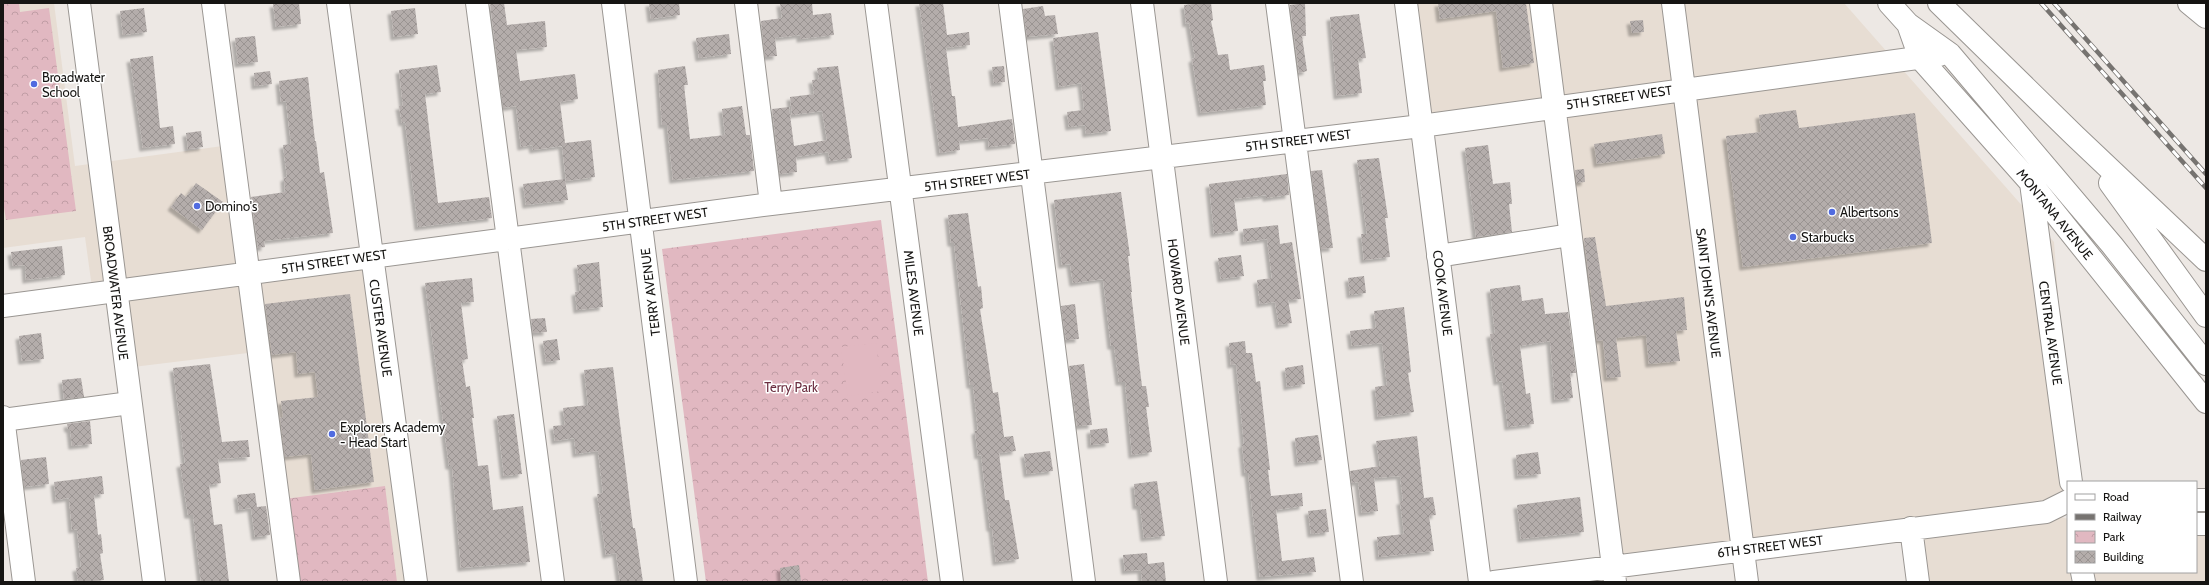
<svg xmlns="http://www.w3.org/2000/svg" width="2209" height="585" viewBox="0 0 2209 585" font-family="Cabin,sans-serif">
<defs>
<pattern id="park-crowns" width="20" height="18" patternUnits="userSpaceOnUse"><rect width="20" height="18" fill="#e1b8c1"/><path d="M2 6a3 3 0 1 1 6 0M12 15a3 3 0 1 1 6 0" fill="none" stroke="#c09da5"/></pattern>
<pattern id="building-cross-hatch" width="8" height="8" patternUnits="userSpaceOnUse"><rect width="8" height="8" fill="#b4adab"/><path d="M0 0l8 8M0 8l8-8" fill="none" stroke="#9a9492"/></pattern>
<filter id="shadow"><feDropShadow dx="-3.5" dy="3.5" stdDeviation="1" flood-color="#0004"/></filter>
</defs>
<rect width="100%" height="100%" fill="#ede8e4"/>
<path fill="#e7ddd3" d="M3,3h51l21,163 155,-21 18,128 124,-17 44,326h-127l-32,-230 -132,16 -10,-76 -22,3 -8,-58 -82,11z
M1406,3h438l210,239 18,240 -4,18 -455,66 -60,-460 -132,20z
M2046,512l22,7v53h128v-43l10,1v52h-288l-7,-54z"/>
<path fill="url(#park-crowns)" d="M3,3h16l1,9 29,-4 27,203 -70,9 -3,-19z
M881,220l47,362h-222l-44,-333z
M385,486l12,96h-108l-12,-82z"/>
<path fill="#e1b8c1" d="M876,343l6,48 -34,5 -7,-49z"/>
<path fill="url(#building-cross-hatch)" filter="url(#shadow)" d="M299,3l2,21 -25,3 -3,-23z
M490,3h14l3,22 38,-4 2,26 -31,3 4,31 55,-7 3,25 -18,3 5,41 26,-3 4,37 -29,4 -4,-35 -29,4 -1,-5 -11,2 -5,-41 -13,2z
M649,3h30l1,12 -29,4z
M780,3h32l1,12 18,-2 3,22 -34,4v-4l-25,3 2,18 -12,1 -4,-36 21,-3z
M919,3h24l4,32 22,-3 1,13 -24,3 6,48h3l3,31 54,-8 3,25 -26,3 -1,-9 -29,3 1,9 -20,3z
M1201,3h10l2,17 -2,1 7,34 10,-1 2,16 34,-5 2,16h-3l3,24 -65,8 -9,-54 3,-1 -6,-35 -3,1 -2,-19z
M1305,3l1,33h-4l5,35 -8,2 -9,-68z
M1438,3h88l8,60 -31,5 -7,-57 -56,8z
M1043,6l2,10 10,-1 3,19 -31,3 -4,-28z
M144,8l3,24 -24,3 -3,-24z
M415,8l3,26 -24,3 -3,-26z
M1359,14l7,44 -8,1 4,34 -25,3 -7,-79z
M1643,20l1,12 -12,1 -2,-12z
M1098,32l13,99 -25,3 -1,-9 -16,2 -2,-15 16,-2 1,-3 -3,-24 -22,4 -6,-49z
M729,34l2,20 -32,4 -3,-20z
M255,36l3,26 -20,2 -3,-26z
M153,56l7,72 13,-2 2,18 -32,4 -13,-89z
M437,65l4,27 -16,2 13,109 51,-6 3,21 -74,9 -13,-105 -3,1 -3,-17h4l-4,-36z
M685,66l3,19h-4l6,54 35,-4 -3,-26 20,-3 4,29h4l4,36 -81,9 -6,-55h-5l-4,-55z
M838,66l14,92 -22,3 -2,-9 -32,5 1,15 -17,2 -8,-65 17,-2 5,39 33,-6 -5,-29 -30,4 -2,-18 24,-3 -2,-14 7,-1 -2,-11z
M1004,66l1,16 -11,1 -2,-16z
M270,71l2,13 -17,2 -1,-13z
M308,77l7,64h1l4,32 4,-1 9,61 -69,8 1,6 -7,1 -7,-51 34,-5 -1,-14 3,-1 -4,-32 8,-1 -5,-43 -5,1 -2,-21z
M1796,110l3,18 116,-15 17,130 -189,24 -17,-131 35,-4 -2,-17z
M201,131l2,16 -15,2 -2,-16z
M1662,134l3,20 -68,10 -3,-20z
M1488,145l5,39 17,-2 2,22h-3l3,28 -36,5 -11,-89z
M1379,158l9,60h-3l5,39 -26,3 -3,-26h6l-10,-74z
M1584,169l1,13 -8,1 -2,-13z
M1322,170l11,78 -12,1 -10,-78z
M1287,174l2,21 -23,3v-3l-32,4 4,32 -24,3 -5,-50z
M565,179l3,21 -42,5 -3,-21z
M196,183l27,19 -21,28 -31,-23 10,-14 5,4z
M1121,192l9,64h-2l4,36h-1l7,62 4,32h4l3,21h-3l6,45 -20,3 -7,-73h-6l-5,-36h-3l-8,-67 -30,4 -3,-19 -8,1 -8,-65z
M968,213l10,74 3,-1 2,22 -3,1 13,84 5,-1 6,45 9,-1 3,15 -17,2 6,47h4l10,59 -23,3 -4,-34h-2l-9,-73 -3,1 -3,-25 3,-1 -5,-45h-3l-16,-142h-3l-3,-28z
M1278,225l2,19 12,-2 9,57 -13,1 4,23 -13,2 -4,-23 -15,2 -3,-24 15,-2 -5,-39 -23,3 -1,-13z
M1595,237l11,69 78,-9 3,33 -11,1 4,30 -31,3 -3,-29 -30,3 5,39 -14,1 -4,-38 -6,1 -13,-103z
M62,246l3,29 -39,5 -1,-15 -12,1 -2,-14z
M1241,255l3,21 -23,3 -3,-21z
M599,262l4,45 -26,3 -2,-18 5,-1 -3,-26z
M1364,276l2,17 -16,2 -2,-17z
M472,278l2,24 -13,1 7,56 -6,1 4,27 4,-1 4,32h-2l6,48 10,-1 5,45 30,-4 7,56 -69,6 -9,-102h-3l-24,-183z
M1520,285l2,16 21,-3 2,16 23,-2 8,61h-6l3,25 -18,2 -5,-59 -30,5 6,48 4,-1 4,31 -26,3 -6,-46 -5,1 -5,-33 -2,-15 5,-1 -5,-44z
M350,294l24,188 -59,8 -4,-36 -26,3 -5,-39 3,-1 -2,-16 37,-4 -3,-25 -17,2 -2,-22 -24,3 -7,-51z
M1075,304l4,35 -13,1 -5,-34z
M1404,307l7,65 -3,1 6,39 -36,5 -3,-30 12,-2 -5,-42 -30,3 -2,-15 26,-3 -2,-17z
M545,318l2,14 -14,1 -2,-14z
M41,333l3,26 -22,2 -3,-25z
M557,339l3,21 -14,2 -3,-21z
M1245,341l1,12h6l4,29 4,-1 10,89h-2l3,26 31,-3 1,13 -27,4 6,51 32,-4 2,15 -56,5 -12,-104h-3l-3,-29h2l-8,-80 -5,1 -2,-22z
M210,364l12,78 26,-2 2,17 -32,2 3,24 -12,2 5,40 8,-1 7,58h-28l-8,-67h-5l-8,-51 5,-1 -12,-95z
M1084,364l8,61 -15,1 -8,-60z
M1303,365l2,19 -18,3 -2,-19z
M613,367l20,161h2l8,54h-23l-4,-29 -10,2 -9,-61 6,-1 -5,-42 -22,3 -2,-16 -19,3 -2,-15 12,-1 -2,-17 25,-3 -4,-35z
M81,378l3,19 -20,2 -2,-19z
M514,414l8,60 -18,2 -7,-60z
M90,421l2,23 -20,2 -2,-17h-2l-1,-5z
M1107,428l2,15 -18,2 -1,-15z
M1318,435l4,25 -24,3 -3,-25z
M1417,436l7,62 9,-1 3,18 -7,1 5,35 -55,6 -2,-20 27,-3 -4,-33h3l-3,-25 -26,2 4,33 -16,2 -4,-31 -6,1 -2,-12 30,-5 -4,-25z
M1050,451l3,20 -26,3 -3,-20z
M1538,452l3,22 -23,2 -2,-21z
M46,457l3,27 -25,3 -3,-27z
M102,476l2,18 -10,1 4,40 3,-1 2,19 -3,1 4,26 -26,2 -2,-14 5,-1 -4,-38 -5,1 -3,-32 -13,2 -2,-18z
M1157,481l8,55 -21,2 -4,-32h-4l-2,-22z
M255,493l2,14 9,-1 4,29 -15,2 -4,-29 -12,2 -2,-15z
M1580,497l4,35 -63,7 -4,-34z
M1326,509l3,23 -18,2 -3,-23z
M1147,553l1,11 16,-2 2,20h-24l-1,-12 -16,1 -2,-16z
M799,565l2,17h-20l-1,-14z"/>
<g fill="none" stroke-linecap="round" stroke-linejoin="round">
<g stroke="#9a9692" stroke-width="24">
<path id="minor" d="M213,3l76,579
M338,3l78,579
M477,3l76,579
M613,3l73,579
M746,3l25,201
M876,3l76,579
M1010,3l74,579
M1142,3l74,579
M1277,3l75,579
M1406,3l74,579
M1541,3l74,579
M1673,3l74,579
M1438,256l132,-21
M3,306l768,-102 650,-78 518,-71
M3,417l21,165
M3,420l127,-17
M1911,528l7,54
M1494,582l552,-70 22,-11"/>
</g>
<g stroke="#9a9692" stroke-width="24">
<path id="major" d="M79,3l75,579
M1889,3l19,21 42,30 162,191 94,119
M1939,3l136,133 131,124
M2189,3l17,14
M1908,24l12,34 111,125 175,219
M2031,183l40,299
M2110,183l96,133
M2196,500h10
M2196,524h10
M2082,572l2,10"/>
</g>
<use href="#minor" stroke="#fff" stroke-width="22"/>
<use href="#major" stroke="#fff" stroke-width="22"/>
<g stroke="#767370" stroke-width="4.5">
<path id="rail" d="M2041,3l165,185
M2054,3l152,171"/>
</g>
<use href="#rail" stroke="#fff" stroke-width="3" stroke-dasharray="9" stroke-linecap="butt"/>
</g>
<g fill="#506be0" stroke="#fff" stroke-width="1.5">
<circle cx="34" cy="84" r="4"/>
<circle cx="197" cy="206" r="4"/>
<circle cx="1832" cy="212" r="4"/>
<circle cx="1793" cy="237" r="4"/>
<circle cx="332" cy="434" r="4"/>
</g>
<g text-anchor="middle" stroke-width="3" stroke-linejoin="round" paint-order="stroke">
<g font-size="13" fill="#161513" stroke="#fff" text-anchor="start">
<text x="42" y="82">Broadwater<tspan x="42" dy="15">School</tspan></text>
<text x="205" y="211">Domino's</text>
<text x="1840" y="217">Albertsons</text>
<text x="1801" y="242">Starbucks</text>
<text x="340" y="432">Explorers Academy<tspan x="340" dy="15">- Head Start</tspan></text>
</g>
<g font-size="13" fill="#161513" stroke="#fff">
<text transform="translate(1619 97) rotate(-8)" y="5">5TH STREET WEST</text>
<text transform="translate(1298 140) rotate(-7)" y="5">5TH STREET WEST</text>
<text transform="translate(977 180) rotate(-7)" y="5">5TH STREET WEST</text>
<text transform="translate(2055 214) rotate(51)" y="5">MONTANA AVENUE</text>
<text transform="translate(655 219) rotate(-8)" y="5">5TH STREET WEST</text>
<text transform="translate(334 261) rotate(-8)" y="5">5TH STREET WEST</text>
<text transform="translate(650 292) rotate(-97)" y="5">TERRY AVENUE</text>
<text transform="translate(1179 292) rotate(83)" y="5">HOWARD AVENUE</text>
<text transform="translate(116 293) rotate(83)" y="5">BROADWATER AVENUE</text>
<text transform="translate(914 293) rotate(83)" y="5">MILES AVENUE</text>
<text transform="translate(1443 293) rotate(83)" y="5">COOK AVENUE</text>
<text transform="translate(1709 293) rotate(83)" y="5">SAINT JOHN'S AVENUE</text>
<text transform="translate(381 328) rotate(82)" y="5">CUSTER AVENUE</text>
<text transform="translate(2051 333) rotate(82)" y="5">CENTRAL AVENUE</text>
<text transform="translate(1770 546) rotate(-7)" y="5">6TH STREET WEST</text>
</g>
<g font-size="13" fill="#6c2f41" stroke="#fff">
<text x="791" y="392">Terry Park</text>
</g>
</g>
<rect width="2209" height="585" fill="none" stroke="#161513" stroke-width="8"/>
<rect x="2067" y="481" width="130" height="92" fill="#ffffff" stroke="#a2a1a1"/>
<rect x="2075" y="494" width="20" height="6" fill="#ffffff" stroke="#a2a1a1"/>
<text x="2103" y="501" font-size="12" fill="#161513">Road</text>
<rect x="2075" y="514" width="20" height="6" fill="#767370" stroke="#a2a1a1"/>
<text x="2103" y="521" font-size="12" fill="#161513">Railway</text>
<rect x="2075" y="531" width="20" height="12" fill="url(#park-crowns)" stroke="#a2a1a1"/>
<text x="2103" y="541" font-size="12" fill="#161513">Park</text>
<rect x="2075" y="551" width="20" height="12" fill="url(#building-cross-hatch)" stroke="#a2a1a1"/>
<text x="2103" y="561" font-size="12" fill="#161513">Building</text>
</svg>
